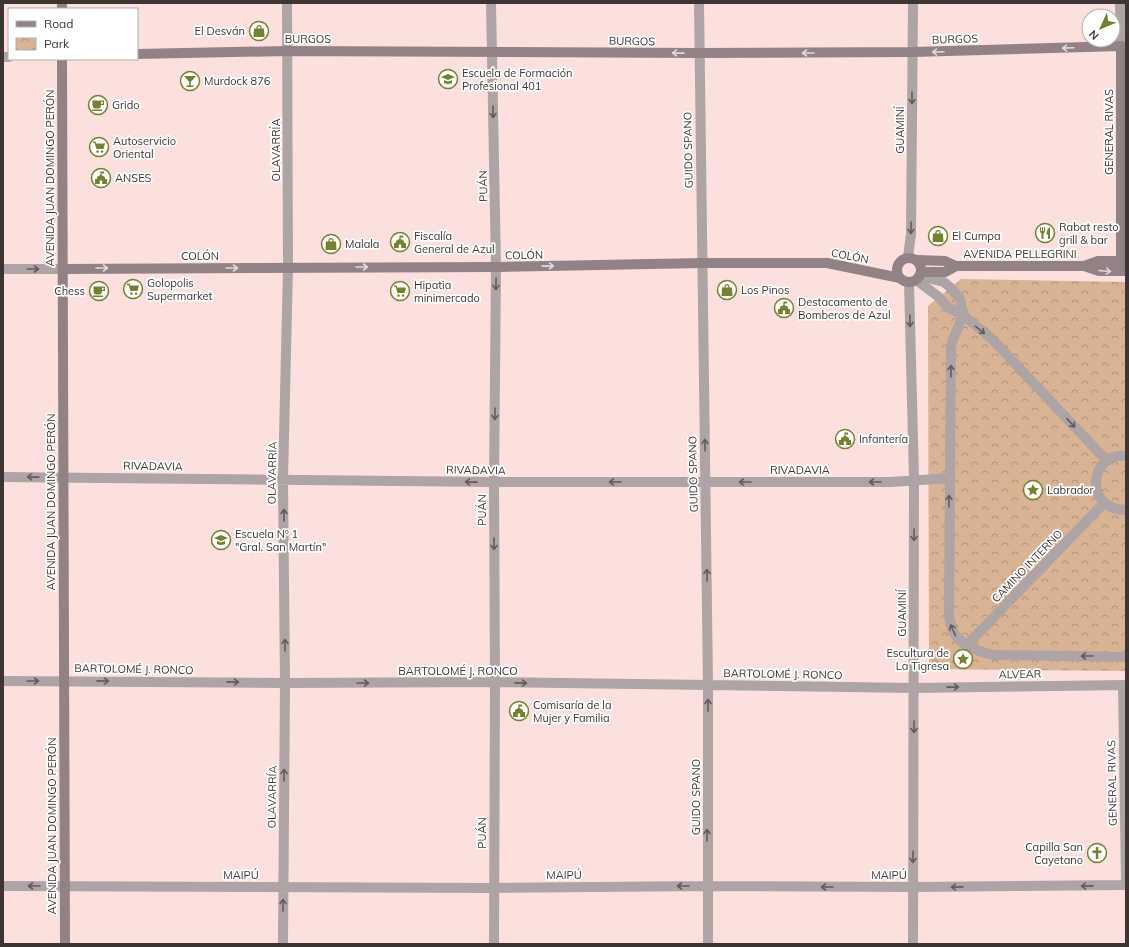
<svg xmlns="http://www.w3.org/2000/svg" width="1129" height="947" viewBox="0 0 1129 947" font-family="Mulish,sans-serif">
<defs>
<pattern id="park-crowns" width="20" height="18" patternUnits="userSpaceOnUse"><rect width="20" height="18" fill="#d8b394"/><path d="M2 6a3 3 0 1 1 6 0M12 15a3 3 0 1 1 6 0" fill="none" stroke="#b19279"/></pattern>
</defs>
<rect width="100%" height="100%" fill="#fbe0de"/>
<path fill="url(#park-crowns)" d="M961,279l165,3v389l-197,-2 -1,-363z"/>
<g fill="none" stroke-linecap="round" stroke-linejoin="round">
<path stroke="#aea3a5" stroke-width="10" d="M491,3l5,264 -2,215 1,200 -1,262
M699,3l9,682v259
M1120,3l1,43h5
M908,257l3,-23 2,-231
M919,276l25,6 7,6 9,11 3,16 -12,30 -2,270c3,28 20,34 44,40l133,2
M916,280l23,17 8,10 16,8 29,24 115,122
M909,282l5,197 -1,465
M1126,456c-36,-4 -44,53 0,54
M3,477l491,5h397l59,-4
M966,646l138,-143
M3,681l282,2 210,-1 419,6 212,-3
M1123,685l3,196
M3,886l491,2 213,-2 206,1 213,-2
M283,944l2,-261 -2,-203 5,-213 -1,-264"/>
<path stroke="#aea3a5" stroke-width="10" d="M3,57h6
M3,269h60"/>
<path stroke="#928285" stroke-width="10" d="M62,9v-6
M137,54l150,-3 411,2 215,-1 208,-6v215
M62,59l3,885
M897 270a12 12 0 1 1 24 0a12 12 0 1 1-24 0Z
M917,260l28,1 11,5h128l14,-5h28
M1084,266l15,5h27
M63,269l433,-2 206,-4h125l73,15
M921,272h24l11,-6"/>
</g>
<defs><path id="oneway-shaft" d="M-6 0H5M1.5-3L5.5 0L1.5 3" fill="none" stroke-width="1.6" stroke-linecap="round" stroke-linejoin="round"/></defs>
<g stroke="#dedada">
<use href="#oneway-shaft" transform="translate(1068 48) rotate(178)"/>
<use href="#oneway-shaft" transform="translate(938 52) rotate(178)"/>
<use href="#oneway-shaft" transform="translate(678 53) rotate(-179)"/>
<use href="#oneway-shaft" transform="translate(808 53) rotate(180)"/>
<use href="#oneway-shaft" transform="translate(548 266) rotate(-1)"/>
<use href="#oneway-shaft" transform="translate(362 267)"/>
<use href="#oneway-shaft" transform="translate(102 268)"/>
<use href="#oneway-shaft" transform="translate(232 268)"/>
<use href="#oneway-shaft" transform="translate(1105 271) rotate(5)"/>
</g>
<g stroke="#655b5b">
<use href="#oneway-shaft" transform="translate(912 98) rotate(90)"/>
<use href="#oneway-shaft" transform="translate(493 112) rotate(89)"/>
<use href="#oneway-shaft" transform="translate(911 228) rotate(91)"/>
<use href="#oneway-shaft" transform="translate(33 269)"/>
<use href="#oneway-shaft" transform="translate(496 284) rotate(91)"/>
<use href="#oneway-shaft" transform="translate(910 321) rotate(89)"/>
<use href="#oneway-shaft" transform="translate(980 330) rotate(39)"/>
<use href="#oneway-shaft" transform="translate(951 371) rotate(-89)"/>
<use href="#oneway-shaft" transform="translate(495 414) rotate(91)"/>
<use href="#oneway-shaft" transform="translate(1071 423) rotate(47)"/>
<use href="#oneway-shaft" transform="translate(705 445) rotate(-91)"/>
<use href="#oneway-shaft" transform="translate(33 477) rotate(-179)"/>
<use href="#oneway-shaft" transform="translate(471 482) rotate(-179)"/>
<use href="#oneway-shaft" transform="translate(615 482) rotate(180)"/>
<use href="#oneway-shaft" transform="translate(745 482) rotate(180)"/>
<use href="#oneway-shaft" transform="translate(875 482) rotate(180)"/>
<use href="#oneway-shaft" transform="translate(949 501) rotate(-90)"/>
<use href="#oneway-shaft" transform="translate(284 515) rotate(-90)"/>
<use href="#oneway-shaft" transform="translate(914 535) rotate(90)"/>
<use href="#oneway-shaft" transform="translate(494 544) rotate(90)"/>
<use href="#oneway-shaft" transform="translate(707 575) rotate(-91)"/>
<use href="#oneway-shaft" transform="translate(953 630) rotate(-114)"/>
<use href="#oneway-shaft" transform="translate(285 645) rotate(-90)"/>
<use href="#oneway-shaft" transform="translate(1087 656) rotate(-180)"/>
<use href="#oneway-shaft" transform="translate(33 681)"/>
<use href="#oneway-shaft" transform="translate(103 681) rotate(1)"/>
<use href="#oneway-shaft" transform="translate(233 682) rotate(1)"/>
<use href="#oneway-shaft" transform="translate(363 683)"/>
<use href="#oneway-shaft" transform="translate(521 683) rotate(1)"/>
<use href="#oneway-shaft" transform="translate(953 687) rotate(-1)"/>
<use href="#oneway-shaft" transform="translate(708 705) rotate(-90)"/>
<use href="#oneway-shaft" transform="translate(914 727) rotate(90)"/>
<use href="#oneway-shaft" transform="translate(284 775) rotate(-89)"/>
<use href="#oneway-shaft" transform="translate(707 835) rotate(-90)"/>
<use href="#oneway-shaft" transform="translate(913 857) rotate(90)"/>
<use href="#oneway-shaft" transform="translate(34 886) rotate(-180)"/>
<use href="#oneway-shaft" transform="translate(683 886) rotate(180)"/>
<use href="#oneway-shaft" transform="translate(1087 886) rotate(179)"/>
<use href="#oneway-shaft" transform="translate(827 887) rotate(-180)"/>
<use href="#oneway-shaft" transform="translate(957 887) rotate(179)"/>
<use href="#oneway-shaft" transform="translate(283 905) rotate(-90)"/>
</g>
<defs>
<g id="shop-ring" transform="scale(1)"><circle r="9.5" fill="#fff" stroke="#74812e" stroke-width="1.5"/><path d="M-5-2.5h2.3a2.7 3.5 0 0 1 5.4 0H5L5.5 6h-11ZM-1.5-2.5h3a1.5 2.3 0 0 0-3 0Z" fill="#74812e"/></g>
<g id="school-ring" transform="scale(1)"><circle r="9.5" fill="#fff" stroke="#74812e" stroke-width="1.5"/><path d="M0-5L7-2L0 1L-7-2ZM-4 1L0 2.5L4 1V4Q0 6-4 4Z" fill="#74812e"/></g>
<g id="bar-ring" transform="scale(1)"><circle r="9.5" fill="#fff" stroke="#74812e" stroke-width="1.5"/><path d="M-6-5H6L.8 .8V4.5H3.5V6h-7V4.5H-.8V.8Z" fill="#74812e"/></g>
<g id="cafe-ring" transform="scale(1)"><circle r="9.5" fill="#fff" stroke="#74812e" stroke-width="1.5"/><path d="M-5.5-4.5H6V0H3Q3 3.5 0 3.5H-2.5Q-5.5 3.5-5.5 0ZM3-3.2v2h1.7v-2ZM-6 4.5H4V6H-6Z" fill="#74812e"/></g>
<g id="supermarket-ring" transform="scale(1)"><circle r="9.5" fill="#fff" stroke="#74812e" stroke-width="1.5"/><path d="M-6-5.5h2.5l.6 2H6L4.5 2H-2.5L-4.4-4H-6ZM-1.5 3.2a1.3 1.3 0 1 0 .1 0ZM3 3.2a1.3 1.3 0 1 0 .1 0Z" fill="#74812e"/></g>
<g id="civic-ring" transform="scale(1)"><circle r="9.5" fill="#fff" stroke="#74812e" stroke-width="1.5"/><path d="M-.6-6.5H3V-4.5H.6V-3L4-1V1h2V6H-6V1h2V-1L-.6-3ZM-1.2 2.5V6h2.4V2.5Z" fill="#74812e"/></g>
<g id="restaurant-ring" transform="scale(1)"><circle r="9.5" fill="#fff" stroke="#74812e" stroke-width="1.5"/><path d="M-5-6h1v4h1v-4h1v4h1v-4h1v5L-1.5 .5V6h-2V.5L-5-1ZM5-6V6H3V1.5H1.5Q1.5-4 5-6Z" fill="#74812e"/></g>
<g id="sight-ring" transform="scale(1)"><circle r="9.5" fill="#fff" stroke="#74812e" stroke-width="1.5"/><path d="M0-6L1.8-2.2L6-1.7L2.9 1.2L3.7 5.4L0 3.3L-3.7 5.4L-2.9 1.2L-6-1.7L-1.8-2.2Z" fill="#74812e"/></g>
<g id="church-ring" transform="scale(1)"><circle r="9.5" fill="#fff" stroke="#74812e" stroke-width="1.5"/><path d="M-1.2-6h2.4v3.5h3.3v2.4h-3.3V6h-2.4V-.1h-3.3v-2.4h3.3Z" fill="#74812e"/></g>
</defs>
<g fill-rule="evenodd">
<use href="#shop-ring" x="259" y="31"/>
<use href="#school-ring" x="448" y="79"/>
<use href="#bar-ring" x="190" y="81"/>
<use href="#cafe-ring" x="98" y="105"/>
<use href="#supermarket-ring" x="99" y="147"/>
<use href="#civic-ring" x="101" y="178"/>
<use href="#restaurant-ring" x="1045" y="233"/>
<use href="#shop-ring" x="938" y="236"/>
<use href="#civic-ring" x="400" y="242"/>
<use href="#shop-ring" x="331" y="244"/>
<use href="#supermarket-ring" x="133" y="289"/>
<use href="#shop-ring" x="727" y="290"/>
<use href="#cafe-ring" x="99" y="291"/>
<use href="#supermarket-ring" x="400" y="291"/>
<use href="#civic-ring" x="784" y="308"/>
<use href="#civic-ring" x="845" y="439"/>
<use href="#sight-ring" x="1033" y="490"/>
<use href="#school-ring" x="221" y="540"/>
<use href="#sight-ring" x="963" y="659"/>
<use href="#civic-ring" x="519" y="711"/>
<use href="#church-ring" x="1097" y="853"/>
</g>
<g text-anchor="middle" stroke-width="3.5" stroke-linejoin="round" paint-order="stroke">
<g font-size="11" fill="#3e3433" stroke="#fff" text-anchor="start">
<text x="245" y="35" text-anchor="end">El Desván</text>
<text x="462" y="77">Escuela de Formación<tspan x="462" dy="13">Profesional 401</tspan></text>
<text x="204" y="85">Murdock 876</text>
<text x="112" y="109">Grido</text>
<text x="113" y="145">Autoservicio<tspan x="113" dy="13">Oriental</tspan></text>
<text x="115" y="182">ANSES</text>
<text x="1059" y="231">Rabat resto<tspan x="1059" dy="13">grill &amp; bar</tspan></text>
<text x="414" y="240">Fiscalía<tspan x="414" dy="13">General de Azul</tspan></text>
<text x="952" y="240">El Cumpa</text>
<text x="345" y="248">Malala</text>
<text x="147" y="287">Golopolis<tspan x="147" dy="13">Supermarket</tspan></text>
<text x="414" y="289">Hipatia<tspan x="414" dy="13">minimercado</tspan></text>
<text x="741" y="294">Los Pinos</text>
<text x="85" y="295" text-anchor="end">Chess</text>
<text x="798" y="306">Destacamento de<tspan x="798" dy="13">Bomberos de Azul</tspan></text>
<text x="859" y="443">Infantería</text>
<text x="1047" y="494">Labrador</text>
<text x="235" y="538">Escuela Nº 1<tspan x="235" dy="13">"Gral. San Martín"</tspan></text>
<text x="949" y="657" text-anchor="end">Escultura de<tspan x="949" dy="13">La Tigresa</tspan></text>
<text x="533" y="709">Comisaría de la<tspan x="533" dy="13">Mujer y Familia</tspan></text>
<text x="1083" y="851" text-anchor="end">Capilla San<tspan x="1083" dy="13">Cayetano</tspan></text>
</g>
<g font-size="11" fill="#3e3433" stroke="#fff">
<text x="308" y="43">BURGOS</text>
<text transform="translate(955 39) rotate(-2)" y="4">BURGOS</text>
<text transform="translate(632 41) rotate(1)" y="4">BURGOS</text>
<text transform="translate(900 130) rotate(-90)" y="4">GUAMINÍ</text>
<text transform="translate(1109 132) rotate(-90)" y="4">GENERAL RIVAS</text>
<text transform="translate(276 150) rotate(-90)" y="4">OLAVARRÍA</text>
<text transform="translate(688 150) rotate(-91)" y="4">GUIDO SPANO</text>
<text transform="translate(50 178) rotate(-90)" y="4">AVENIDA JUAN DOMINGO PERÓN</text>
<text transform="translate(483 186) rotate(-91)" y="4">PUÁN</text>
<text x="1020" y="258">AVENIDA PELLEGRINI</text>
<text transform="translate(524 255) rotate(-1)" y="4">COLÓN</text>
<text x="200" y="260">COLÓN</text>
<text transform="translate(850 256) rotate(11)" y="4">COLÓN</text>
<text transform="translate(153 466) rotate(1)" y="4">RIVADAVIA</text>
<text transform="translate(476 470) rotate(1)" y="4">RIVADAVIA</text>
<text x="800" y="474">RIVADAVIA</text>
<text transform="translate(272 473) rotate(-89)" y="4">OLAVARRÍA</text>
<text transform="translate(693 474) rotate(-91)" y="4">GUIDO SPANO</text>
<text transform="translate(51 502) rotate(-90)" y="4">AVENIDA JUAN DOMINGO PERÓN</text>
<text transform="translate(482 510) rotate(-90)" y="4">PUÁN</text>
<text transform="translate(1027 566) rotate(-46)" y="4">CAMINO INTERNO</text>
<text transform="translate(902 613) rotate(-90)" y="4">GUAMINÍ</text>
<text transform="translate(134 669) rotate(1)" y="4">BARTOLOMÉ J. RONCO</text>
<text x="458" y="675">BARTOLOMÉ J. RONCO</text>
<text transform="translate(783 674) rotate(1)" y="4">BARTOLOMÉ J. RONCO</text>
<text transform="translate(1020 674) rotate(-1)" y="4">ALVEAR</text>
<text transform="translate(1112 783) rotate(-91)" y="4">GENERAL RIVAS</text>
<text transform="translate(272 797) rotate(-89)" y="4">OLAVARRÍA</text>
<text transform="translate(696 797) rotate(-90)" y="4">GUIDO SPANO</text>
<text transform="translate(52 826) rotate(-90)" y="4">AVENIDA JUAN DOMINGO PERÓN</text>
<text transform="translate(482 833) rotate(-90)" y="4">PUÁN</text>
<text x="241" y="879">MAIPÚ</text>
<text x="564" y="879">MAIPÚ</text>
<text x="889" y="879">MAIPÚ</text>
</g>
</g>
<rect width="1129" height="947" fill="none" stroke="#3e3433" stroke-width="8"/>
<rect x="8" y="8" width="130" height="52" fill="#ffffff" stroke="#b2aead"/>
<rect x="16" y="21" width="20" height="6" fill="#928285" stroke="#b2aead"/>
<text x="44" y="28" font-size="12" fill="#3e3433">Road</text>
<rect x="16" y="38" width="20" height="12" fill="url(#park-crowns)" stroke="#b2aead"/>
<text x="44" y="48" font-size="12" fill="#3e3433">Park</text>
<g transform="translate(1101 28) rotate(226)"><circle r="19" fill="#ffffff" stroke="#b2aead"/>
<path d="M0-3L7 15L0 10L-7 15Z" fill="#74812e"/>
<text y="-6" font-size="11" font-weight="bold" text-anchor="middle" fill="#3e3433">N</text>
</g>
</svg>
